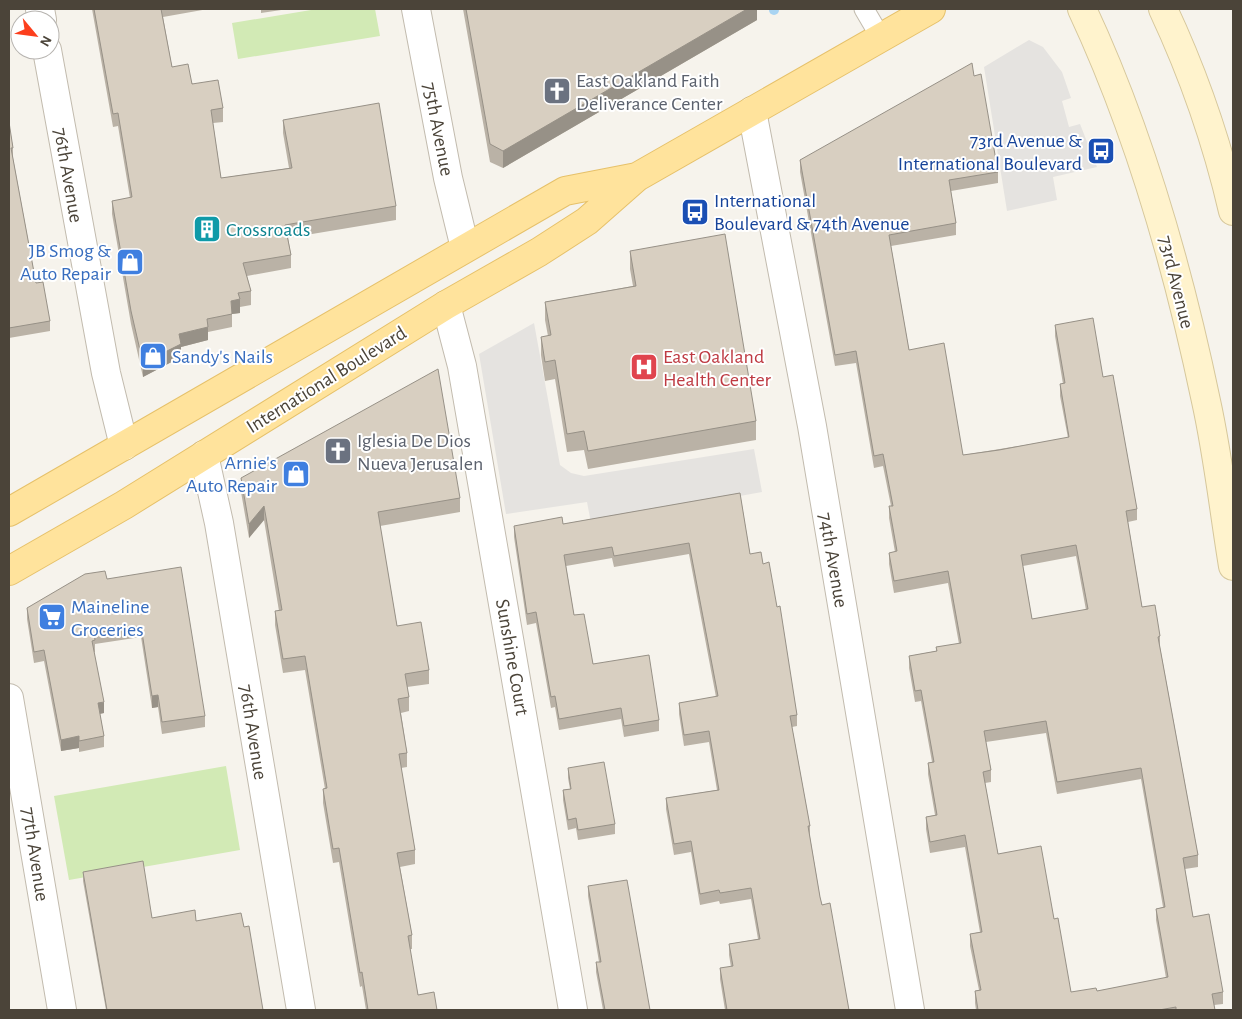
<svg xmlns="http://www.w3.org/2000/svg" width="1242" height="1019" viewBox="0 0 1242 1019" font-family="'Alegreya Sans',sans-serif">
<rect width="100%" height="100%" fill="#f6f3ec"/>
<path fill="#d2eab5" d="M317,9h58l5,27 -142,23 -6,-36z
M226,766l14,84 -171,30 -15,-84z"/>
<path fill="#e5e3e0" d="M1029,40l14,7 19,25 9,26 -9,3 7,26 11,-3 17,43 -44,10 4,23 -50,11 -23,-144z
M534,323l26,142 11,8 13,3 170,-27 8,43 -171,31 -4,-21 -81,12 -27,-160z"/>
<g fill="none" stroke-linecap="round" stroke-linejoin="round">
<path stroke="#a9d4f2" stroke-width="10" d="M774,10v-1"/>
<g stroke="#c2bbae" stroke-width="21">
<path id="service" d="M864,9l17,29"/>
</g>
<g stroke="#c2bbae" stroke-width="30">
<path id="minor" d="M40,9l2,11
M416,9l32,169 17,70
M47,50l59,323 18,73
M752,111l60,315 98,584
M446,305l16,61 111,644
M204,455l15,68 82,487
M9,698l53,312"/>
</g>
<g stroke="#d6c79b" stroke-width="30">
<path id="secondary" d="M1082,9c58,124 96,258 124,392 12,54 18,110 27,165
M1163,9c30,64 54,133 70,202"/>
</g>
<g stroke="#e6c16a" stroke-width="30">
<path id="primary" d="M9,512l556,-321 72,-14
M9,571l115,-66 322,-200 93,-53 48,-31 50,-44 294,-168"/>
</g>
<use href="#service" stroke="#fff" stroke-width="19"/>
<use href="#minor" stroke="#fff" stroke-width="28"/>
<use href="#secondary" stroke="#fff3cd" stroke-width="28"/>
<use href="#primary" stroke="#ffe39c" stroke-width="28"/>
</g>
<path fill="#bab2a6" fill-rule="evenodd" d="M92,9h116l-45,8 9,50 51,41v14l-10,1 8,55 68,-10 -6,-35v-13l113,86v14l-108,18 3,17v13l-44,8 4,15v14l-11,2v6l-8,1v13l-24,5v8l-27,7v10l-38,20 -12,-53 -19,-110v-13l18,-3 -12,-72 -5,1z
M261,9h27l-27,4z
M463,9h294v11l-254,148 -13,-6z
M974,76l24,96v11l-47,8 5,32v12l-65,11 18,104 54,105 105,-17 -8,-42v-12h3l-8,-48v-11l48,52 34,132v11l-9,2 14,85 18,29v11l38,208v12l-13,2 8,48 30,75v12l-9,1 1,5h-239l-1,-7v-12l4,-1 -9,-44v-12l10,-2 -15,-85 -35,6 -4,-24v-12l9,-2 -7,-41v-11l4,-1 -11,-61 -6,1 -6,-34v-12l27,-5v-4l23,-3 -11,-61 -54,10 -5,-29v-11l6,-1 -6,-34v-12h2l-8,-40 -9,2 -18,-105 -21,3 -35,-194v-12zM1076,556l10,54 -54,9 -9,-53zM1046,733l11,61 84,-15 22,128 -7,2v11l10,58 -69,13 -26,1 -17,-73 -56,-65 -13,-71 6,-1v-12l-5,-28z
M9,122l4,26v10l23,125 14,38v10l-41,7z
M630,251l126,170v19l-168,29 -4,-19 -17,2 -12,-73 -10,2 -4,-26v-18l7,-1 -3,-16v-18l88,-16 -3,-17z
M241,478l219,20v14l-80,14 17,100 32,44v14l-22,3 2,10v14l-8,2 6,40v14l-6,1 14,82v14l-15,3 12,68v14h-2l8,46 19,15h-71l-4,-24 -2,1 -21,-125 -6,1 -10,-60v-14h2l-20,-119 -22,3 -8,-48v-14h4l-15,-91 -15,18 -8,-46z
M740,493l10,61 13,10 14,43 20,108v11l-5,1 18,99v11l10,60 29,113h-124l-5,-31v-11l11,-1 -2,-12v-11l29,-5 -7,-40 -31,5 -1,-3 -19,4 -9,-53 -17,3 -8,-46v-11l51,-8 -8,-48 -25,4 -5,-32v-11l37,-6 -27,-143 -75,13 -2,-9 -46,8 8,49 19,49 66,56v11l-35,6 -3,-18 -62,11 -4,-23 -4,1 -15,-85 -9,2 -13,-88v-11l49,-2z
M107,579l98,137v11l-43,7 -4,-27 -6,1 -11,-71 -46,7v8h-1l10,61 -4,1 4,22v11l-25,5v-4l-18,3 -17,-90 -10,2 -7,-44v-11z
M568,768l47,56v10l-37,6 -2,-12 -8,2 -5,-30v-10l7,-1 -2,-11z
M83,872l69,46 44,3 48,6 19,83h-157l-23,-129z
M588,886l62,124h-47l-7,-38v-10h3l-11,-66z"/>
<path fill="#979187" d="M747,9h10v11l-254,148v-17z
M240,299v14l-8,1 -1,-13z
M208,327v13l-27,7v10l-38,20v-14l36,-29z
M264,506v14l-15,18v-14z
M158,695v12l-6,1v-12z
M104,702v11l-6,1v-11z
M79,736v12l-18,3v-11z"/>
<path fill="#d8cfc1" stroke="#979187" fill-rule="evenodd" d="M94,9h67l11,58 16,-3 4,20 26,-4 5,28 -12,2 10,68 71,-10 -9,-48 96,-17 17,103 -111,19 6,30 -48,8 8,28 -13,2 2,6 -9,2 1,13 -25,5 1,8 -29,7 2,10 -38,19 -12,-52 -19,-110 20,-4 -14,-84 -5,1z
M466,9h281l-244,142 -13,-7z
M972,63l2,13 7,-2 17,98 -49,8 7,43 -67,12 20,115 35,-7 19,112 36,-5 70,-13 -9,-53 5,-1 -10,-58 38,-7 10,59 10,-2 24,134 -11,2 16,96 13,-2 5,31 -2,1 40,218 -15,3 10,59 16,-3 14,78 -11,2 3,16h-39v-3l-17,3h-181l-3,-19 6,-1 -11,-56 12,-2 -17,-97 -35,7 -4,-25 11,-2 -9,-52 6,-1 -13,-72 -6,1 -6,-35 28,-5 -1,-4 25,-4 -13,-72 -54,10 -5,-28 8,-2 -8,-45h4l-10,-52 -9,2 -18,-105 -21,4 -35,-195zM1076,545l12,64 -56,10 -11,-64zM1046,721l11,61 84,-14 24,139 -9,2 12,68 -71,14 -1,-3 -25,4 -13,-74 -4,1 -13,-73 -43,8 -15,-82 8,-2 -7,-39z
M9,122l4,26h-2l25,135 7,-1 7,39 -41,7z
M725,234l31,187 -168,30 -4,-20 -17,3 -12,-74 -10,2 -4,-25 10,-2 -6,-33 91,-16 -6,-35z
M438,369l22,129 -82,14 19,114 24,-4 8,48 -24,4 4,23 -11,2 9,54 -8,1 16,96 -18,3 15,82 -4,1 10,59 16,-3 3,18h-69l-6,-38 -2,1 -21,-125 -6,1 -10,-60 4,-1 -22,-132 -22,3 -8,-48 7,-1 -18,-104 -15,18 -8,-46z
M740,493l10,61 11,-2 2,12 6,-2 8,45 3,-1 17,109 -7,1 20,110h-2l12,71 2,8 8,-2 19,107h-122l-7,-42 13,-2 -4,-22 31,-5 -9,-51 -31,5 -1,-3 -19,4 -9,-53 -17,3 -8,-46 53,-8 -10,-59 -25,4 -5,-32 39,-7 -29,-153 -75,13 -2,-9 -48,8 10,60 10,-1 9,50 56,-9 10,65 -35,6 -3,-18 -62,11 -4,-23 -4,1 -15,-85 -9,2 -13,-88 48,-9 1,7z
M181,567l24,149 -43,6 -4,-27 -6,1 -11,-70 -47,7 1,7 -3,1 12,61 -6,1 6,33 -25,5v-5l-18,4 -17,-90 -10,2 -7,-44 58,-34 20,-3 2,8z
M604,762l11,62 -37,6 -2,-12 -8,2 -5,-30 8,-1 -3,-21z
M143,861l9,57 43,-8 1,11 45,-8 3,14 5,-1 14,84h-156l-24,-138z
M627,880l23,130h-45l-9,-48h5l-13,-76z"/>
<defs>
<g id="church-square" transform="scale(1.4375)"><rect x="-9" y="-9" width="18" height="18" rx="4" fill="#6b7280" stroke="#fff"/><path d="M-1.2-6h2.4v3.5h3.3v2.4h-3.3V6h-2.4V-.1h-3.3v-2.4h3.3Z" fill="#fff"/></g>
<g id="bus-square" transform="scale(1.4375)"><rect x="-9" y="-9" width="18" height="18" rx="4" fill="#1a4fb4" stroke="#fff"/><path d="M-5-6H5V4H4V6H2V4H-2V6H-4V4H-5ZM-3.5-4V0h7V-4ZM-3.5 1.2v1.5H-2V1.2ZM2 1.2v1.5H3.5V1.2Z" fill="#fff"/></g>
<g id="building-square" transform="scale(1.4375)"><rect x="-9" y="-9" width="18" height="18" rx="4" fill="#0f9aa8" stroke="#fff"/><path d="M-4-6H4V6H1V3H-1V6H-4ZM-2.5-4.3h1.7v1.8h-1.7ZM.8-4.3h1.7v1.8H.8ZM-2.5-1h1.7V.8h-1.7ZM.8-1h1.7V.8H.8Z" fill="#fff"/></g>
<g id="shop-square" transform="scale(1.4375)"><rect x="-9" y="-9" width="18" height="18" rx="4" fill="#3f7fe0" stroke="#fff"/><path d="M-5-2.5h2.3a2.7 3.5 0 0 1 5.4 0H5L5.5 6h-11ZM-1.5-2.5h3a1.5 2.3 0 0 0-3 0Z" fill="#fff"/></g>
<g id="hospital-square" transform="scale(1.4375)"><rect x="-9" y="-9" width="18" height="18" rx="4" fill="#e0444e" stroke="#fff"/><path d="M-5-5h3v3.5h4V-5h3V5h-3V1.5h-4V5h-3Z" fill="#fff"/></g>
<g id="supermarket-square" transform="scale(1.4375)"><rect x="-9" y="-9" width="18" height="18" rx="4" fill="#3f7fe0" stroke="#fff"/><path d="M-6-5.5h2.5l.6 2H6L4.5 2H-2.5L-4.4-4H-6ZM-1.5 3.2a1.3 1.3 0 1 0 .1 0ZM3 3.2a1.3 1.3 0 1 0 .1 0Z" fill="#fff"/></g>
</defs>
<g fill-rule="evenodd">
<use href="#church-square" x="557" y="91"/>
<use href="#bus-square" x="1101" y="151"/>
<use href="#bus-square" x="695" y="212"/>
<use href="#building-square" x="207" y="229"/>
<use href="#shop-square" x="130" y="262"/>
<use href="#shop-square" x="153" y="356"/>
<use href="#hospital-square" x="644" y="367"/>
<use href="#church-square" x="338" y="451"/>
<use href="#shop-square" x="296" y="474"/>
<use href="#supermarket-square" x="52" y="617"/>
</g>
<g text-anchor="middle" stroke-width="4" stroke-linejoin="round" paint-order="stroke">
<g font-size="20" fill="#5b616d" stroke="#fff" text-anchor="start">
<text x="576" y="87">East Oakland Faith<tspan x="576" dy="23">Deliverance Center</tspan></text>
<text x="357" y="447">Iglesia De Dios<tspan x="357" dy="23">Nueva Jerusalen</tspan></text>
</g>
<g font-size="20" fill="#4b4439" stroke="#fff">
<text transform="translate(439 129) rotate(79)" y="7">75th Avenue</text>
<text transform="translate(69 175) rotate(80)" y="7">76th Avenue</text>
<text transform="translate(1177 282) rotate(76)" y="7">73rd Avenue</text>
<text transform="translate(326 379) rotate(-32)" y="7">International Boulevard</text>
<text transform="translate(834 560) rotate(80)" y="7">74th Avenue</text>
<text transform="translate(513 657) rotate(80)" y="7">Sunshine Court</text>
<text transform="translate(254 732) rotate(81)" y="7">76th Avenue</text>
<text transform="translate(36 854) rotate(81)" y="7">77th Avenue</text>
</g>
<g font-size="20" fill="#164399" stroke="#fff" text-anchor="end">
<text x="1082" y="147">73rd Avenue &amp;<tspan x="1082" dy="23">International Boulevard</tspan></text>
<text x="714" y="207" text-anchor="start">International<tspan x="714" dy="23">Boulevard &amp; 74th Avenue</tspan></text>
</g>
<g font-size="20" fill="#0d838f" stroke="#fff" text-anchor="start">
<text x="226" y="236">Crossroads</text>
</g>
<g font-size="20" fill="#366cbe" stroke="#fff" text-anchor="end">
<text x="111" y="257">JB Smog &amp;<tspan x="111" dy="23">Auto Repair</tspan></text>
<text x="172" y="363" text-anchor="start">Sandy's Nails</text>
<text x="277" y="469">Arnie's<tspan x="277" dy="23">Auto Repair</tspan></text>
<text x="71" y="613" text-anchor="start">Maineline<tspan x="71" dy="23">Groceries</tspan></text>
</g>
<g font-size="20" fill="#be3a42" stroke="#fff" text-anchor="start">
<text x="663" y="363">East Oakland<tspan x="663" dy="23">Health Center</tspan></text>
</g>
</g>
<rect width="1242" height="1019" fill="none" stroke="#4b4439" stroke-width="20"/>
<g transform="translate(35 35) rotate(119)"><circle r="24" fill="#ffffff" stroke="#b7b4b0"/>
<path d="M0-4L9 19L0 12L-9 19Z" fill="#fc3f1d"/>
<text y="-8" font-size="14" font-weight="bold" text-anchor="middle" fill="#4b4439">N</text>
</g>
</svg>
